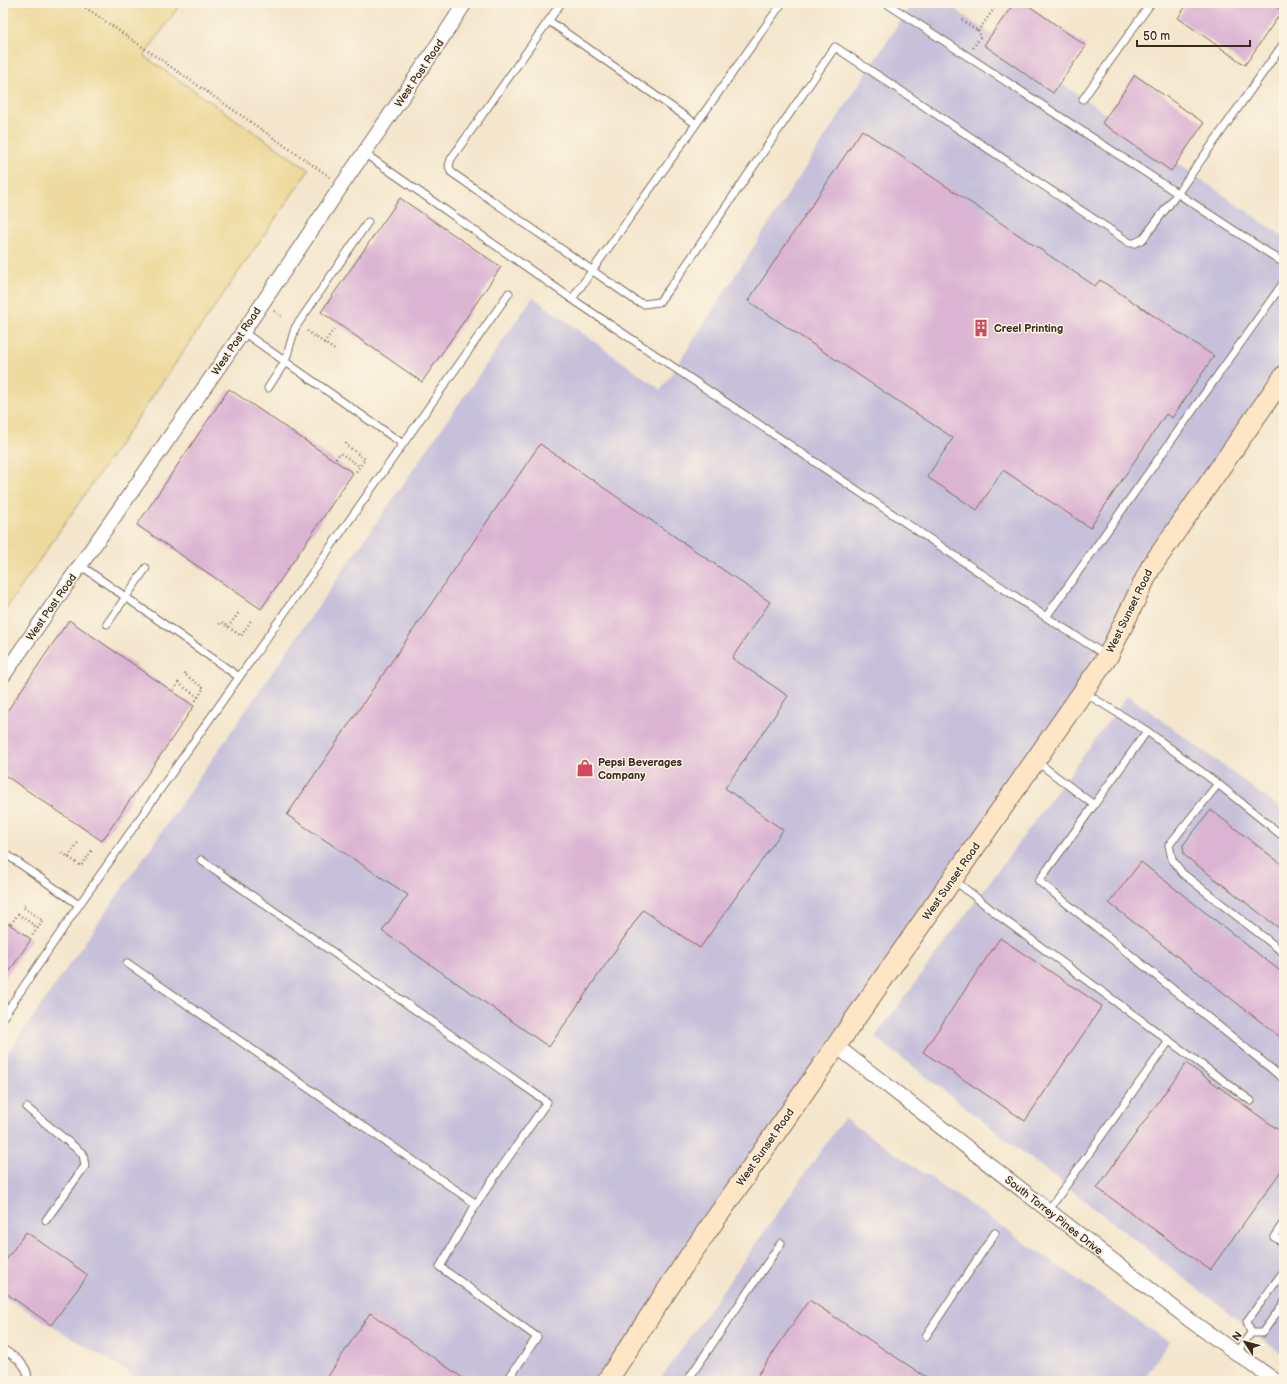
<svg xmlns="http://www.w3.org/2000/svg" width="1287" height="1384" viewBox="0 0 1287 1384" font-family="'Balsamiq Sans',sans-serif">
<rect width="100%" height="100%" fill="#fcf5e5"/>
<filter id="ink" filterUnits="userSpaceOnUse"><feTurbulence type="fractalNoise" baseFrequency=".025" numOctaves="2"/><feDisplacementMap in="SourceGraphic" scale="8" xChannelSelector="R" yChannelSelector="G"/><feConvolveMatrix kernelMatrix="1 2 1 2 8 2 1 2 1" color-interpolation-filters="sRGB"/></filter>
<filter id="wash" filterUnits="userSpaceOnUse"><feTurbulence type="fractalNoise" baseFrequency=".012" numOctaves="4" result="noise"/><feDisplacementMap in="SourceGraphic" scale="16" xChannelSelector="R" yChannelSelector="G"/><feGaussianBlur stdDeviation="0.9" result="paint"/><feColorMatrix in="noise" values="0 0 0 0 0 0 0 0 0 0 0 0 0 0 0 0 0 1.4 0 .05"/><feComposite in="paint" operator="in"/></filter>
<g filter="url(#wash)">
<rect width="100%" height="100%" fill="#f4e6cc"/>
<path fill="#c6c0da" d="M912,3h34l338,234v139l-133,191 -43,89 -501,725h-464l-140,-85v-236l530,-763 128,93z
M1128,695l156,116v545l-409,-319z
M844,1118l325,224 -27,39h-483z"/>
<path fill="#eeda9e" stroke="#94825e" d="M3,3h178l-37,53 165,114 -306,443z"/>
<g id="blocks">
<path fill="#dbb4d3" d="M1014,3h11l61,43 -33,47 -69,-48z
M1188,3h83l11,8 -37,54 -67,-47z
M1135,75l69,48 -33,48 -69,-48z
M862,130l233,156 5,-6 114,76 -42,62 -6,-4 -76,114 -87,-58 -26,40 -50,-33 26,-39 -205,-137z
M400,198l101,69 -79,115 -101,-70z
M229,389l124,84 -92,136 -124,-84z
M540,444l230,158 -38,56 56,38 -63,92 58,42 -83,118 -57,-38 -94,137 -167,-116 26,-36 -121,-80z
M69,620l125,86 -92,135 -99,-67v-57z
M1211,810l73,56v66l-100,-77 -1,-10z
M1141,862l143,112v66l-175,-137z
M3,920l28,19 -28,42z
M1000,938l102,68 -77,115 -102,-69z
M1186,1063l98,71v33l-74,103 -113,-82z
M26,1232l62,43 -37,50 -48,-34v-27z
M809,1300l123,81h-178z
M370,1313l97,68h-142z"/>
</g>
</g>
<g filter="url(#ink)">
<use href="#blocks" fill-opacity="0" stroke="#7c6c5b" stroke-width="1"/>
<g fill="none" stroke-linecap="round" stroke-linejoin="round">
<g stroke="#7c6c5b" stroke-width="9">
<path id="service" d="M561,3l-110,156 -2,7 2,6 185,129 8,3 15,-2 19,-25 157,-230 295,196h5l8,-4 34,-45 107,-151
M886,3l398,260
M549,21l147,103
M1083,99l68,-96
M364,153l208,146 474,318 61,39
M572,299l210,-296
M243,332l160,112
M268,388l17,-26 10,-34 73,-106
M80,565l159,112
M1046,617l238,-335
M107,624l39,-56
M1085,693l62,38 71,53 66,53
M1036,761l58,44 -55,76 245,198
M1218,784l-49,61 3,14 10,14 102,80
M1094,805l53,-74
M3,852l76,53
M201,860l346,242 -71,102
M954,880l49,39 248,182
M127,963l349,241 -36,63 97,70 -30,44
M3,1017l76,-112 430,-612
M27,1108l56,46 2,12 -39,54
M1048,1211l121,-170
M1284,1222l-10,15 10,6
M1251,1333l-4,-12 37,-50
M1251,1333h11l22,-30
M926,1336l69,-103
M3,1349c10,7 28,17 24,32
M1236,1353l15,-20
M687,1381l94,-138"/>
</g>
<g stroke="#7c6c5b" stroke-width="16">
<path id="minor" d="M3,676l240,-344 99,-147 91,-133 32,-49
M835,1045l356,276 85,60"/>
</g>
<g stroke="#7c6c5b" stroke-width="22">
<path id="secondary" d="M607,1381l82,-124 419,-601 43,-89 133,-191"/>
</g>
<path stroke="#7c6c5b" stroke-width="2.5" stroke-dasharray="1 3" stroke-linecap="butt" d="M79,3l251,174
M937,3l6,4
M962,20l16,11
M973,48l8,-12 -3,-5 20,-28
M274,311l8,6
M307,331l29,20
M324,343l10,-14
M346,443v2l19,14 -10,14
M336,459l4,-6 19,13
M219,624l2,-2 20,14 11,-17
M228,627l12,-16
M185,673l-1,1 20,14 -10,15
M174,690l4,-7 20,14
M60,854l1,-2 20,14 11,-16
M68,857l11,-16
M25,905l-2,2 20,14 -12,16
M11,924l7,-10 20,14
M3,1381l6,-10"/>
<use href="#service" stroke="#fff" stroke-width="7"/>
<use href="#minor" stroke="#fff" stroke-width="14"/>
<use href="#secondary" stroke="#fde5c5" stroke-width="20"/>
</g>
</g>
<defs>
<g id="building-bare" transform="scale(1.38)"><path d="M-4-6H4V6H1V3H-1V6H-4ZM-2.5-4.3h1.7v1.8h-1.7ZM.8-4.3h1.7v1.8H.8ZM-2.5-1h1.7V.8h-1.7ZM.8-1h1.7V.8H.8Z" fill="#d1495b" stroke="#fcf5e5" stroke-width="2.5" paint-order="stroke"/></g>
<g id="shop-bare" transform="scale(1.38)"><path d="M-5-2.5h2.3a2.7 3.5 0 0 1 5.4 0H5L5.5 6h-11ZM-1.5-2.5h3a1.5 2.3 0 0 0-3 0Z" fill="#d1495b" stroke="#fcf5e5" stroke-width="2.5" paint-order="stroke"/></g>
</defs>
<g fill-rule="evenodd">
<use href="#building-bare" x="981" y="328"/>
<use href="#shop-bare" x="585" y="768"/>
</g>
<g text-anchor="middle" stroke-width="3" stroke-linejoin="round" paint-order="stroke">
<g font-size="11" fill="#3b2a1e" stroke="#fcf5e5">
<text transform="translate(419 73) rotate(-56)" y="4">West Post Road</text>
<text transform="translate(236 341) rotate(-56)" y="4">West Post Road</text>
<text transform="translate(51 607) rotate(-55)" y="4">West Post Road</text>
<text transform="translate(1129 611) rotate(-64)" y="4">West Sunset Road</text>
<text transform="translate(951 881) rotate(-55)" y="4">West Sunset Road</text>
<text transform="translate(765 1147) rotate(-55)" y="4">West Sunset Road</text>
<text transform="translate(1054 1215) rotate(38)" y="4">South Torrey Pines Drive</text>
</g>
<g font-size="11" font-weight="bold" fill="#3b2a1e" stroke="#fcf5e5" text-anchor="start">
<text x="994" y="332">Creel Printing</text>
<text x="598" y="766">Pepsi Beverages<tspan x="598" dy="13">Company</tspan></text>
</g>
</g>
<rect width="1287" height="1384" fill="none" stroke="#fcf5e5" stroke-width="16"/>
<g transform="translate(1245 1342) rotate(306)" stroke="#fcf5e5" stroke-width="3" paint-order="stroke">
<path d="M0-3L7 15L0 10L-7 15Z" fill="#3b2a1e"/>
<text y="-6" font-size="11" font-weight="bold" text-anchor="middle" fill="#3b2a1e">N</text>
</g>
<path d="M1137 40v6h113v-6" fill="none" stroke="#3b2a1e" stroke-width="2"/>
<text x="1143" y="40" font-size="12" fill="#3b2a1e" stroke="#fcf5e5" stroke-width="3" paint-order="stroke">50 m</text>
</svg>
